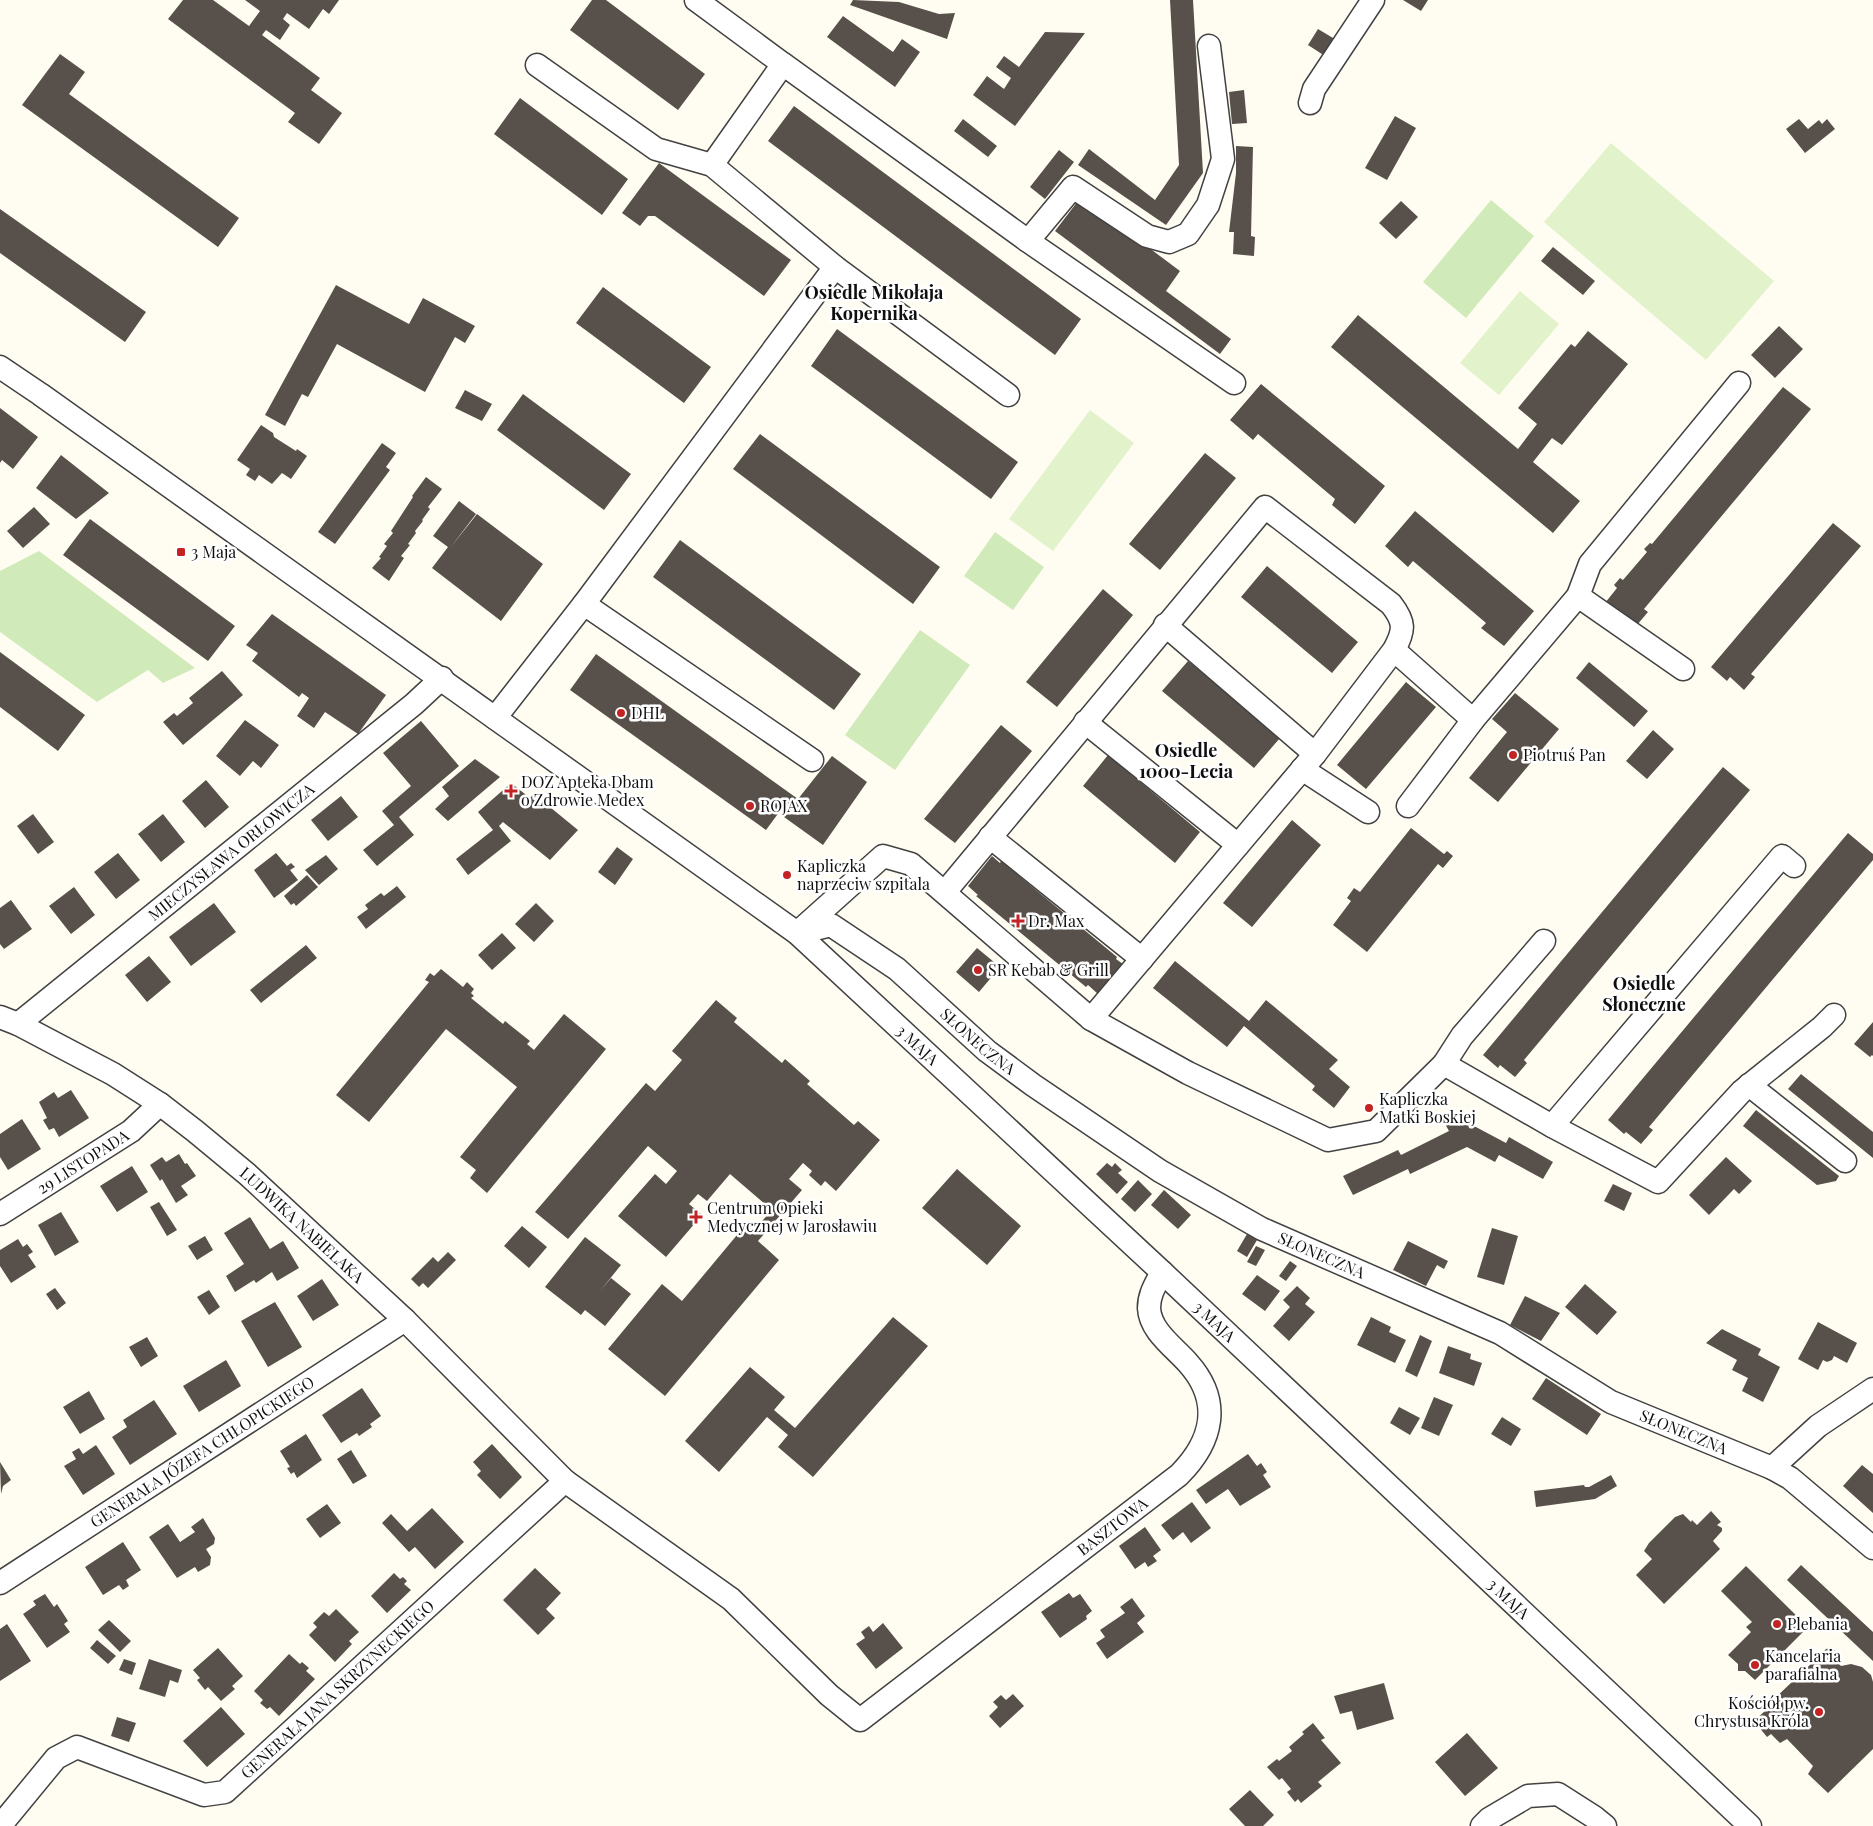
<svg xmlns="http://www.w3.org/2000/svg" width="1873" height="1826" viewBox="0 0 1873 1826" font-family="'Playfair Display',serif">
<rect width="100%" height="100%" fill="#fffdf1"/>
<path fill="#d0ebb9" d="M1491,200l43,36 -68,82 -43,-36z
M995,532l49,35 -31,43 -49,-34z
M39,551l156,117 -32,15 -15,-13 -51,32 -97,-70v-61z
M920,630l50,35 -75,105 -50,-35z"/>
<path fill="#e2f2cb" d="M1611,143l163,138 -68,79 -162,-138z
M1520,291l39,33 -60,71 -39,-32z
M1090,410l44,33 -81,108 -44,-32z"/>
<path fill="#58514b" d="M183,0h30l36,26 11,-15 -15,-11h94l-10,14 -6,-5 -14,20 -22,-16 -4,6 7,6 -10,15 -14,-10 -4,5 58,43 -9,12 31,23 -23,31 -31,-22 7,-9 -127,-94z
M592,0h14l99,74 -27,36 -108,-80z
M853,0l46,2 40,12 16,-1 -8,26 -97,-34z
M1170,0h23l10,173 -37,52 -88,-60 11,-16 66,51 24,-35z
M1403,0h25l-7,11z
M843,16l50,36 9,-13 18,13 -25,35 -68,-50z
M1318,29l20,12 -10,17 -20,-13z
M1045,32l40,1 -70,93 -42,-31 14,-19 17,13 7,-11 -15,-11 8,-11 15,11z
M60,54l25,18 -16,22 170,124 -21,29 -196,-142z
M1244,90l3,33 -15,1 -3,-32z
M520,98l108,81 -26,36 -108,-81z
M794,106l287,213 -26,36 -287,-214z
M1395,116l21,12 -29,52 -22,-12z
M963,119l34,27 -9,11 -34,-26z
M1799,119l9,10 11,-9 3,4 5,-5 8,10 -30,24 -19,-24z
M1236,146l17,1 -2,89 4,1 -1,19 -21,-2 1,-22h-5l7,-59z
M1059,150l15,12 -29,37 -15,-12z
M659,163l132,97 -27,36 -109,-80h-7l-8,10 -18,-13z
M1081,197l99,74 -14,20 65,48 -11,15 -165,-123z
M1401,201l17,16 -22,22 -17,-16z
M0,209l146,103 -21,30 -125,-89z
M1553,247l42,34 -12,14 -42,-34z
M336,285l73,39 14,-26 52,28 -10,17 -10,-6 -30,55 -88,-48 -29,53 -6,-3 -17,32 -20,-11z
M603,287l108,80 -27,36 -108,-80z
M1358,315l160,134 19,-25 -19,-16 53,-64 4,3 13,-16 40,33 -66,81 -10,-7 -19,24 47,39 -27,32 -222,-186z
M1779,326l24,23 -28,29 -24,-23z
M837,329l181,133 -27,37 -180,-133z
M1261,384l124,102 -30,38 -23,-19 3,-6 -77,-65 -5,6 -23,-20z
M1783,387l28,22 -167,200 4,3 -11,13 -15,-12 -2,2 -15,-12 12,-15 -3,-3 6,-7 3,2 24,-28 -3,-3 6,-6 2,1z
M465,390l27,14 -10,17 -27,-13z
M523,394l108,80 -27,36 -107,-80z
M0,408l38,29 -25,32 -11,-9 -2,3z
M261,425l12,8 1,4 22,14 1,-2 10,7 -16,23 -9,-6 -10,11 -13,-9 -4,6 -9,-6 4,-6 -13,-9z
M760,434l180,133 -27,37 -180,-135z
M382,443l14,10 -10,14 4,3 -55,74 -17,-12z
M1205,453l31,25 -76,92 -31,-26z
M61,455l48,38 -33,26 -40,-31z
M426,477l16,12 -14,18 2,2 -8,11 1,1 -8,10 1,2 -8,11 2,1 -9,11 3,2 -15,23 -17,-13 9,-10 -2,-1 8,-11 -3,-2 9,-11 -2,-2 22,-34 -1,-1z
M459,501l17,13 -26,34 27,-34 66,50 -42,57 -69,-53 16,-21 -15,-11z
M34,507l16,17 -27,24 -16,-17z
M1415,511l119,100 -30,35 -23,-18 5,-5 -73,-62 -5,6 -23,-21z
M90,519l145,107 -27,35 -145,-106z
M1833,523l28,23 -110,128 4,3 -11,13 -14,-13 -3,4 -16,-14z
M680,540l181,134 -27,36 -181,-133z
M1267,566l91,76 -26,31 -91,-76z
M1103,589l30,26 -76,92 -31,-25z
M272,614l114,81 -28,39 -33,-22 -11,16 -17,-12 12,-18 -7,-5 -3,4 -47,-36 6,-8 -12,-8z
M0,652l85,63 -27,36 -58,-44z
M596,654l202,145 34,-43 35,26 -44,63 -39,-28 2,-2 -6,-4 -14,19 -196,-140z
M1188,661l92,77 -26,30 -92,-77z
M1589,662l59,49 -14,16 -58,-49z
M222,671l21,24 -60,50 -20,-23 11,-9 3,3 16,-13 -4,-5z
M1406,682l30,25 -70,82 -29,-24z
M1515,693l44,36 -61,73 -29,-24 38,-46 -15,-13z
M245,720l34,25 -18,23 -8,-7 -13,15 -24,-20z
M421,721l38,45 -60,51 15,18 -37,31 -14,-16 31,-25 -12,-14 29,-25 -28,-33z
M1001,725l31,26 -77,92 -31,-24z
M1653,730l21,19 -27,30 -21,-18z
M1108,755l92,77 -25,31 -92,-77z
M475,759l25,18 -52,44 -13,-12 14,-13 -7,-9z
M1723,767l27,23 -226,270 3,3 -12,14 -15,-12 -2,3 -15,-13z
M206,780l23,27 -24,21 -23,-27z
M511,783l19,15 4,-4 44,36 -28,30 -47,-38 -4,4 12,15 -43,34 -12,-16 37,-29 -15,-18z
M341,796l17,21 -30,24 -17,-21z
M33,814l21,28 -16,12 -21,-28z
M163,814l22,28 -24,20 -23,-28z
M1292,820l29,25 -69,82 -29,-24z
M1411,828l33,26 3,-3 6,5 -10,12 -5,-4 -71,88 -34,-27 18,-24 -4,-3 7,-10 6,4z
M1848,833l25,21v6l-224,267 4,3 -12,14 -15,-12 -2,2 -16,-14z
M617,847l16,12 -18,26 -17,-13z
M118,853l22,27 -24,19 -22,-27z
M276,853l11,13 4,-3 4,4 -5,3 8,10 -24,18 -20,-28z
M326,855l12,14 -19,16 -14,-15z
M992,856l8,7 1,-2 116,96 -1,2 7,5 -25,30 -10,-9 -2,2 -110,-91 2,-1 -10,-9z
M307,875l11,12 -22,19 -2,-3 -3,2 -7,-9z
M397,886l9,11 -40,32 -9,-12 11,-8 -3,-4 16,-12 3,3z
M74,887l21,28 -24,19 -22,-28z
M11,900l21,29 -28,20 -4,-5v-36z
M214,903l22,29 -45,34 -22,-29z
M536,903l18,18 -20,21 -19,-18z
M502,933l14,15 -24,22 -14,-15z
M306,945l11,13 -56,45 -11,-13z
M977,948l23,19 -21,25 -23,-20z
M149,956l22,26 -24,20 -22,-27z
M1175,961l74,60 17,-21 72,60 -9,9 21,18 -16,21 -22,-18 3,-4 -71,-60 -17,21 -74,-59z
M441,969l22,18 4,-5 7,7 -3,4 3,3 -3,2 32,26 2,-3 25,20 -3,3 7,6 30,-36 42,35 -119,144 -17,-15 6,-8 -16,-13 57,-70 -71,-58 -77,93 -33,-27 93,-113 -4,-2 5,-7 4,3z
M716,1000l21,18 -3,4 48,41 3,-4 25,22 -3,3 47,41 4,-4 22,19 -44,51 -11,-10 -4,5 -12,-11 3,-4 -9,-8 -14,16 13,11 -44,51 21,19 -114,136 -57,-47 54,-65 20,17 60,-72 8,5 22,-24 -42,-36 -23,27 -9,-7 -9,10 13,11 -36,42 -48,-41 37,-42 11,10 11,-13 -29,-25 -80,93 -33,-27 111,-129 9,8 27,-31 -10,-9z
M1873,1022v34l-1,-1 -2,2 -16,-13z
M1801,1074l72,58v26l-85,-69z
M71,1090l18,28 -30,19 -5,-9 -5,2 -6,-10 4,-2 -8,-16 15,-10 4,6z
M1756,1110l83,66 -3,5 -19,4 -74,-59z
M1459,1118l47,25 3,-6 44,25 -10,17 -44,-24 -4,7 -28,-15 -57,27 -2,-5 -55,26 -10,-19 55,-26 3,5 48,-24 -4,-7z
M22,1119l19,30 -33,21 -8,-13v-23z
M179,1154l6,10 2,-1 9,13 -15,10 7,9 -12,8 -14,-24 -2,2 -10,-16 12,-8 4,5z
M1726,1157l26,24 -13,13 -5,-5 -25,26 -20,-20z
M1107,1163l5,4 3,-4 7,7 -4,3 10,9 -11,12 -21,-20z
M132,1166l16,26 -31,20 -17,-26z
M957,1169l64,57 -34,39 -65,-57z
M1138,1180l14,14 -17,18 -14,-13z
M1613,1184l19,9 -8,18 -20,-10z
M1164,1190l27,25 -13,14 -27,-24z
M159,1202l18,28 -10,6 -17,-29z
M61,1212l18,30 -24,14 -17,-31z
M250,1217l20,32 13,-8 16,27 -22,13 -5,-9 -16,11 -2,-3 -19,12 -9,-16 18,-12 -20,-31z
M522,1226l25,21 -18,21 -25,-22z
M1492,1228l26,8 -14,49 -27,-8z
M1247,1234l10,6 -10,17 -10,-6z
M205,1236l8,14 -16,10 -9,-14z
M585,1237l36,28 -21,26 11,-13 20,16 -26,32 -20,-16 -4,5 -36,-28z
M18,1239l5,8 4,-3 6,8 -5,3 8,12 -25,16 -11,-17v-16z
M1408,1241l40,20 -4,8 -7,-4 -11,21 -33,-16z
M1256,1246l9,4 -9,16 -9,-4z
M448,1252l8,8 -28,28 -5,-5 -4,4 -8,-8 22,-22 5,5z
M1290,1261l7,5 -11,15 -7,-5z
M1257,1275l23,16 -15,20 -23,-17z
M322,1279l17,26 -26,16 -16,-25z
M1585,1284l32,28 -20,23 -32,-28z
M1297,1286l13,12 -5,6 10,8 -26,29 -16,-15 17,-19 -7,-7z
M55,1288l11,15 -9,7 -11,-16z
M209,1290l11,17 -11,8 -12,-18z
M1525,1296l35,17 -19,28 -31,-16z
M275,1302l27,45 -34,20 -27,-46z
M893,1317l35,29 -115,131 -35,-30 10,-12 -21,-18 -48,55 -34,-31 65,-74 35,30 -11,13 21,18z
M1371,1317l20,10 -2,5 17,8 -11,23 -38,-18z
M1818,1322l39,21 -10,20 -13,-7 -2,4 -5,2 -4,-2 -5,10 -20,-11z
M1722,1329l39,20 -3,6 22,12 -17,35 -21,-11 6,-13 -16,-8 5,-10 -31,-17z
M1420,1335l12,6 -15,36 -12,-6z
M147,1337l11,19 -17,11 -12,-20z
M1448,1346l23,8 -1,5 12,4 -8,23 -35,-13z
M226,1360l15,26 -42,26 -16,-26z
M1546,1378l55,36 -14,21 -55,-36z
M362,1388l19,28 -11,8 2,3 -13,9 -2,-3 -16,10 -19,-28z
M89,1391l16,28 -25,15 -17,-27z
M1434,1397l19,8 -14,31 -18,-8z
M154,1400l23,34 -47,31 -18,-28 15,-10 -4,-7z
M1399,1407l21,11 -10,17 -20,-12z
M1502,1417l19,12 -10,17 -20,-12z
M306,1434l16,26 -25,18 -3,-6 -3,2 -4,-6 3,-1 -10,-16z
M492,1444l30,33 -22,22 -23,-24 4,-4 -8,-9z
M96,1445l19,29 -32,21 -19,-29 12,-7 -4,-7 7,-4 4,6z
M351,1450l16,26 -14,8 -16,-25z
M1248,1454l9,12 4,-3 6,9 -4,3 8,12 -31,19 -12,-17 -22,15 -10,-14z
M0,1462l11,18 -8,6 -2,8z
M1862,1465l11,9v39l-30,-27z
M1611,1475l6,11 -22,13 -59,8 -2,-16 50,-6 1,2h4z
M1192,1502l19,26 -20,15 -8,-11 -10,8 -12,-15z
M327,1504l14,19 -21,15 -14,-19z
M432,1508l32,34 -29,27 -20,-22 -6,5 -27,-29 9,-9 16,17z
M1711,1511l10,11 -4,3 5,3v3l-9,10 7,8 -56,55 -28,-29 16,-16 -8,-8 5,-8 26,-26 8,-3 8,8 1,-2 5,5z
M203,1518l12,20 -1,6 -8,5 5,8 -1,8 -12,7 -3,-5 -18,11 -28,-41 19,-13 12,18 15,-10 -4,-5z
M1145,1527l16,23 -8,6 4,5 -9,6 -3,-5 -10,7 -16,-23z
M123,1542l18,28 -15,10 3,6 -6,4 -4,-5 -16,10 -18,-28z
M1801,1565l72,67v29l-86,-81z
M1746,1566l62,61 -53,53 -10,-9h-7v-7l-10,-9 23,-23 -5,-5 6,-5 -31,-31z
M535,1568l26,25 -15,16 9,9 -17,17 -35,-35z
M394,1573l6,6 3,-2 4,4 -3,3 7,6 -24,23 -16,-17z
M1069,1593l4,5 7,-4 12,17 -6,5 1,3 -27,19 -19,-26z
M45,1594l9,13 3,-3 11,17 -4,3 6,8 -23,16 -24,-34 13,-9 -3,-4z
M1132,1598l13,18 -8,7 7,9 -37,27 -11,-16 9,-6 -5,-7 25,-17 -5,-6z
M336,1609l23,23 -10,9 3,3 -17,18 -26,-27 8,-8 -4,-4 11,-11 5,4z
M109,1620l22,21 -11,11 -22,-22z
M883,1623l20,25 -27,21 -20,-25 9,-6 -4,-6 8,-6 4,6z
M7,1624l24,37 -31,20v-52z
M97,1640l19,16 -8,8 -18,-16z
M218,1648l25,28 -11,10 3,3 -14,12 -13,-14 -3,3 -8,-10 3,-2 -7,-8z
M1831,1648l7,5 -1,9 4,4 10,-2 11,3 9,8 2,7v67l-45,44 -20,-19 5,-8 -26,-27 -7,4 -9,-9 -4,3 -13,-16 21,-19 -2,-2 40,-38 2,3 6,-6v-5l5,-5z
M289,1654l11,10 2,-2 7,6 -3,3 9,8 -36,37 -9,-9 -3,2 -7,-6 3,-3 -9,-9z
M124,1659l12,4 -4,12 -13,-5z
M149,1659l33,11 -4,13 -8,-3 -5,17 -26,-8z
M1384,1683l10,36 -37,11 -5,-19 -12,3 -6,-18z
M1013,1694l11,12 -24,22 -11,-12 9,-9 -5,-5 8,-7 5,5z
M221,1707l24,27 -38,33 -24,-26z
M117,1717l19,6 -7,19 -18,-6z
M1313,1723l12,15 -4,2 20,23 -23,19 4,4 -21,17 -3,-4 -3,3 -8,-10 4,-3 -9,-11 -3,2 -12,-13 10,-8 2,2 13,-10 -3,-4 15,-13 -2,-2z
M1467,1733l31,35 -33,28 -30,-34z
M1250,1790l24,25 -11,11h-18l-16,-17z"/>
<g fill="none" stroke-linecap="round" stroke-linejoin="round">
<g stroke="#424242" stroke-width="25">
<g id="minor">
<path d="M696,0l87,64"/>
<path d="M1310,103l4,-14 59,-89"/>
<path d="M712,165l71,-101 245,177 206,142"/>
<path d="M1028,241l45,-54 74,49 22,6 19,-8 20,-29 15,-46 -14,-113"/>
<path d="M835,267l173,128"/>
<path id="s1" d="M0,367l40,27 757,539 365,339 588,554"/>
<path d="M1578,596l105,73"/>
<path d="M584,604l228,156"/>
<path d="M1165,625l150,129"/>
<path d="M1394,650l79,70 105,-124 12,-32 149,-181"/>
<path d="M495,718l89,-114 251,-337 -123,-102 -56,-16 -119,-84"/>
<path d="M1085,722l153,123"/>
<path d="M1302,769l66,43"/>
<path d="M1408,806l65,-86"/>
<path d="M990,837l152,122"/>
<path d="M945,892l320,-385 126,97c14,18 14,26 3,46l-79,104 -224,265"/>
<path d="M797,933l86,-77 28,8 180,155 97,54 140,67 48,-9 68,-67 108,62 106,56 84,-91 80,-64 12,-12"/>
<path id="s2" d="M798,933l33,-8 66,44 90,82 46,34 127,86 102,58 238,104 111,69 161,66 46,-42 55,-37"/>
<path id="s3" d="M0,1017l18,7 95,50 47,30 35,27 52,43 158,146 160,161 166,118 98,96 31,25 319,-245c34,-34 43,-74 9,-112 -14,-16 -38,-32 -39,-55 0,-14 7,-24 13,-36"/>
<path id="s4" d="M18,1024l396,-320 28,-26"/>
<path d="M1444,1064l18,-28 82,-95"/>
<path d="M1749,1085l96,76"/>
<path d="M1552,1126l230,-270 12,10"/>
<path id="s5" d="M0,1214l131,-83 29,-27"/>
<path d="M1772,1468l18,10 83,70"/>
<path id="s6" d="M0,1583l405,-263"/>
<path id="s7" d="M0,1826l56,-68 21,-11 127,48 21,-3 340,-311"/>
<path d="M1482,1826l7,-7 39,-23 30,-2 36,23 11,9"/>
</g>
</g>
<use href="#minor" stroke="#fff" stroke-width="22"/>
</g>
<g fill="#c32323" stroke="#fff" stroke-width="2">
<rect x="176" y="547" width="10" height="10" rx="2.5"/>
<circle cx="621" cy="713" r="5"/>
<circle cx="1513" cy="755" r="5"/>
<path d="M508.5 783.5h5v5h5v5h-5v5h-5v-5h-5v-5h5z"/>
<circle cx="750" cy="806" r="5"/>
<circle cx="787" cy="875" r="5"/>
<path d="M1015.5 913.5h5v5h5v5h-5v5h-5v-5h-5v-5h5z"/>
<circle cx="978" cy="970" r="5"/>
<circle cx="1369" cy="1108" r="5"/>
<path d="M693.5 1209.5h5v5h5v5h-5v5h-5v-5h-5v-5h5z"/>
<circle cx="1777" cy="1624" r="5"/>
<circle cx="1755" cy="1665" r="5"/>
<circle cx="1819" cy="1712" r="5"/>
</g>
<g text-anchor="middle" stroke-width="5" stroke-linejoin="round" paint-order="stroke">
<g font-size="16" fill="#0f0f0f" stroke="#fff" text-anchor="start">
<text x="191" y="558">3 Maja</text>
<text x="631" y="719">DHL</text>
<text x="1523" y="761">Piotruś Pan</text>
<text x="521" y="788">DOZ Apteka Dbam<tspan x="521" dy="18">o Zdrowie Medex</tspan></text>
<text x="760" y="812">ROJAX</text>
<text x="797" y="872">Kapliczka<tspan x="797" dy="18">naprzeciw szpitala</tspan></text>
<text x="1028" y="927">Dr. Max</text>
<text x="988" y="976">SR Kebab &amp; Grill</text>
<text x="1379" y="1105">Kapliczka<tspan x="1379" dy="18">Matki Boskiej</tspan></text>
<text x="707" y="1214">Centrum Opieki<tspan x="707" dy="18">Medycznej w Jarosławiu</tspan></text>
<text x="1787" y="1630">Plebania</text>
<text x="1765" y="1662">Kancelaria<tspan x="1765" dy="18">parafialna</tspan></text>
<text x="1809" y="1709" text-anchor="end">Kościół pw.<tspan x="1809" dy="18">Chrystusa Króla</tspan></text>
</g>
<g font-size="16" fill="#0f0f0f" stroke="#fff">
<text dy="6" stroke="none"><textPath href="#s4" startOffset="274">MIECZYSŁAWA ORŁOWICZA</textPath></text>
<text dy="6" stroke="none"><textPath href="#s2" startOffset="222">SŁONECZNA</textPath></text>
<text dy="6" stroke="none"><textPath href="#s1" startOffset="1142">3 MAJA</textPath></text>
<text dy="6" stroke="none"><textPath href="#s5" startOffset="98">29 LISTOPADA</textPath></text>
<text dy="6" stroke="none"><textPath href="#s3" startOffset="369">LUDWIKA NABIELAKA</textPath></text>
<text dy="6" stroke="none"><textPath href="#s2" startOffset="628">SŁONECZNA</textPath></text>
<text dy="6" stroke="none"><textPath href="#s1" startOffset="1548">3 MAJA</textPath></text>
<text dy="6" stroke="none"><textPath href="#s2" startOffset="1032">SŁONECZNA</textPath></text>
<text dy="6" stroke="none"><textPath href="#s6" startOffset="241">GENERAŁA JÓZEFA CHŁOPICKIEGO</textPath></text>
<text dy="6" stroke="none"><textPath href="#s3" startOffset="1435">BASZTOWA</textPath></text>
<text dy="6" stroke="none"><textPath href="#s1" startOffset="1952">3 MAJA</textPath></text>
<text dy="6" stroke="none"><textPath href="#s7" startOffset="421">GENERAŁA JANA SKRZYNECKIEGO</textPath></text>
</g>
<g font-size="18" font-weight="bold" fill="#0f0f0f" stroke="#fff">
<text x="874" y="299">Osiedle Mikołaja<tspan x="874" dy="21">Kopernika</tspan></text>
<text x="1186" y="757">Osiedle<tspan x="1186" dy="21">1000-Lecia</tspan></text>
<text x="1644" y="990">Osiedle<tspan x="1644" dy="21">Słoneczne</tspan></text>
</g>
</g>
</svg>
